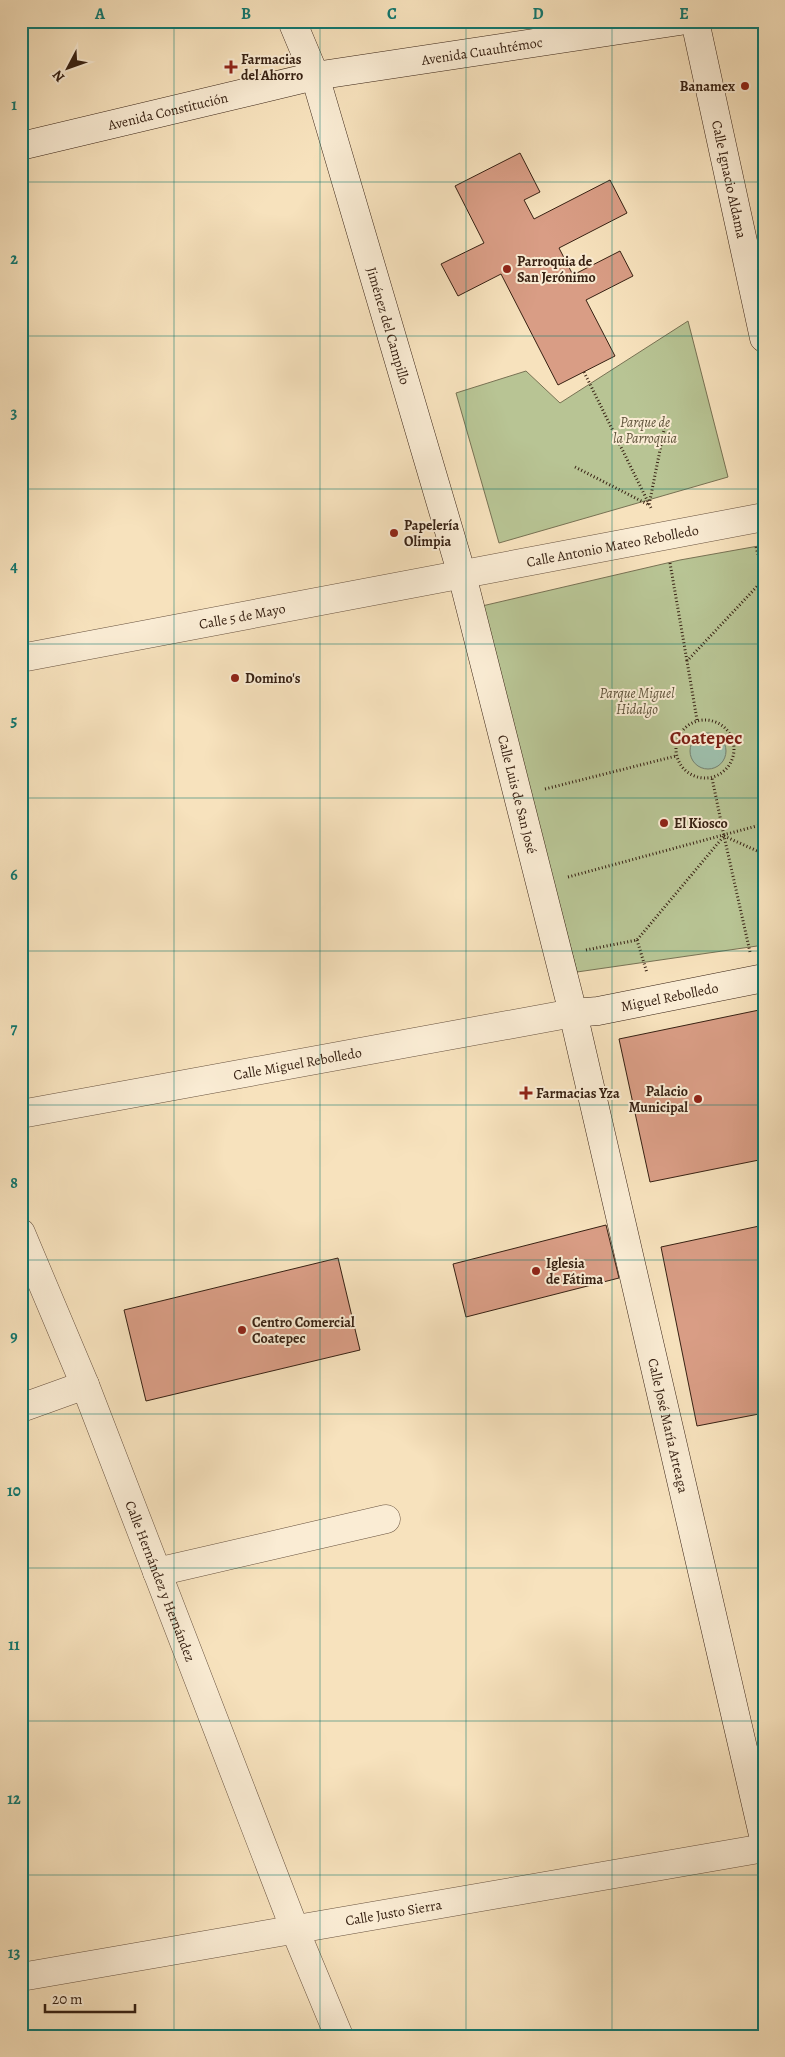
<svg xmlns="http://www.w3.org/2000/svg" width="785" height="2057" viewBox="0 0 785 2057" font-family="Alegreya,serif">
<rect width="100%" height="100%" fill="#f7e2bd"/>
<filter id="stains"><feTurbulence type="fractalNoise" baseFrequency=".004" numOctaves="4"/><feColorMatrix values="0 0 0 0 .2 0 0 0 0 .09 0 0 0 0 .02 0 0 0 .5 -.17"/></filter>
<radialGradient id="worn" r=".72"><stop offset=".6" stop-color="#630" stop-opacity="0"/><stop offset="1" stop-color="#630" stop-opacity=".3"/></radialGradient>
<path fill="#b8c494" stroke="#787254" d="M688,321l40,156 -229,66 -43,-150 70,-22 34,32z
M764,545v400l-187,27 -95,-366 198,-46z"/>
<path fill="#9ebfac" stroke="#75806f" d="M690 751a18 18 0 1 1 36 0a18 18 0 1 1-36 0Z"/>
<path fill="#d99d85" stroke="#372113" d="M520,153l20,39 -16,8 10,19 76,-39 17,33 -68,35 14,27 47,-24 13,25 -47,24 29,56 -57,29 -57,-111 -43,22 -17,-32 43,-21 -29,-57z
M764,1009v150l-114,23 -31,-143z
M606,1225l13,53 -153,39 -13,-53z
M764,1225v188l-67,13 -36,-179z
M338,1258l22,92 -214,51 -22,-91z"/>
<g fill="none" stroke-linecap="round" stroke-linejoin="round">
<g stroke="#67513e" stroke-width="29">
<g id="street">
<path id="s1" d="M21,658l743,-141"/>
<path id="s2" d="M21,1114l552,-101"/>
<path id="s3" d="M21,1233l64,152 210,545 44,106"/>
<path d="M21,1408l64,-23"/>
<path d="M157,1572l229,-53"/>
<path id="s4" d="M21,1977l743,-129"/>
</g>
</g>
<g stroke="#372113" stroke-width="29">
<g id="secondary">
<path id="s5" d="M292,21l23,55 147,499 111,438 191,826"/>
<path id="s6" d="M695,21l69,317"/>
<path id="s7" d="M21,146l294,-70 365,-55"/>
<path id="s8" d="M573,1013l25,-2 166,-33"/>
</g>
</g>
<path stroke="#372113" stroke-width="3" stroke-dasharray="1 2.5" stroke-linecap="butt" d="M584,372l67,136
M575,467l74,38 16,-80
M756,547l8,30
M670,563l17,98
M676 749a29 29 0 1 1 58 0a29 29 0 1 1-58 0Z
M697,720l-10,-59 77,-82
M545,789l131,-33
M568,877l196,-53
M637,940l10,33
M586,950l51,-10 87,-104 -12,-58
M750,952l-26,-116 40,18"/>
<use href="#street" stroke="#faecd4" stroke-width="28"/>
<use href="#secondary" stroke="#faecd4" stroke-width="28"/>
</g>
<path fill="none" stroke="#0f766e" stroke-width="1" stroke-opacity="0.55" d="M174,21v2015M320,21v2015M466,21v2015M612,21v2015M21,182h743M21,336h743M21,489h743M21,644h743M21,798h743M21,951h743M21,1105h743M21,1260h743M21,1414h743M21,1568h743M21,1721h743M21,1875h743"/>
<g fill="#8f2418" stroke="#faecd4" stroke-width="2">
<path d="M228.5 59.5h5v5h5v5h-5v5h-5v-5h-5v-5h5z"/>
<circle cx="745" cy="86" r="5"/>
<circle cx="507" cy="269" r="5"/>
<circle cx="394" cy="533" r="5"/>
<circle cx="235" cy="678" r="5"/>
<circle cx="664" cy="823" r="5"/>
<path d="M523.5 1085.5h5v5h5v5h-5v5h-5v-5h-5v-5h5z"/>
<circle cx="698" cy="1099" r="5"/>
<circle cx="536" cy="1271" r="5"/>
<circle cx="242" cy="1330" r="5"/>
</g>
<g text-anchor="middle" stroke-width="4" stroke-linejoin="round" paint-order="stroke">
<g font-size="14" fill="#372113" stroke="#faecd4">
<text dy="5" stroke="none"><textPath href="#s7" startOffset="471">Avenida Cuauhtémoc</textPath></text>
<text dy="5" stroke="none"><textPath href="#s7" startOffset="151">Avenida Constitución</textPath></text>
<text dy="5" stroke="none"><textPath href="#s6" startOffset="162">Calle Ignacio Aldama</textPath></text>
<text dy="5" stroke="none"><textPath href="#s5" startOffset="320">Jiménez del Campillo</textPath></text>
<text dy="5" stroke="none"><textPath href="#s1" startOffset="602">Calle Antonio Mateo Rebolledo</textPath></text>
<text dy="5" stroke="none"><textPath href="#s1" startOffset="225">Calle 5 de Mayo</textPath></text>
<text dy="5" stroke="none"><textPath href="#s5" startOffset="806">Calle Luis de San José</textPath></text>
<text dy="5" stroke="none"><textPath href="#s8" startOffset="98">Miguel Rebolledo</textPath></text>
<text dy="5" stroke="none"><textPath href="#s2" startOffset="281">Calle Miguel Rebolledo</textPath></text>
<text dy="5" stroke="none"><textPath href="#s5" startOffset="1455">Calle José María Arteaga</textPath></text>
<text dy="5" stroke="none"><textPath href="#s3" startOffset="375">Calle Hernández y Hernández</textPath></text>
<text dy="5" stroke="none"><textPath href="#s4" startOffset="378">Calle Justo Sierra</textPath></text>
</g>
<g font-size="14" font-weight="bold" fill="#372113" stroke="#faecd4" text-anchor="start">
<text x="241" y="64">Farmacias<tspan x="241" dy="16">del Ahorro</tspan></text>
<text x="735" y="91" text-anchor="end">Banamex</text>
<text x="517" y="266">Parroquia de<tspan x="517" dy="16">San Jerónimo</tspan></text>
<text x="404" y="530">Papelería<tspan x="404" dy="16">Olimpia</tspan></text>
<text x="245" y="683">Domino's</text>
<text x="674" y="828">El Kiosco</text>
<text x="688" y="1096" text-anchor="end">Palacio<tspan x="688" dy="16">Municipal</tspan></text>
<text x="536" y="1098">Farmacias Yza</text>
<text x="546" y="1268">Iglesia<tspan x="546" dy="16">de Fátima</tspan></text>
<text x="252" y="1327">Centro Comercial<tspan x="252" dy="16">Coatepec</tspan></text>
</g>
<g font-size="14" font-style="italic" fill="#5e523a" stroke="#faecd4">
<text x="645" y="427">Parque de<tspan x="645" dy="16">la Parroquia</tspan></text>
<text x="637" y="698">Parque Miguel<tspan x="637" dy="16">Hidalgo</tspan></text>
</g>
<g font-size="19" font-weight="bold" fill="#7a1f14" stroke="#faecd4">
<text x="706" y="744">Coatepec</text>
</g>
</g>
<rect width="785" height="2057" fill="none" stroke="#f7e2bd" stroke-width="55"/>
<g transform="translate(68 68) rotate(229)" stroke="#faecd4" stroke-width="4" paint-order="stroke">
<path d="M0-4L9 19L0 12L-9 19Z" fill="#372113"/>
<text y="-8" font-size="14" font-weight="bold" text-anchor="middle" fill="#372113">N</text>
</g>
<path d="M45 2004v8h90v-8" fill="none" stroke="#372113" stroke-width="2.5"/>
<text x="52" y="2004" font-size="15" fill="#372113" stroke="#faecd4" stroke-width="4" paint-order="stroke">20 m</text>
<rect x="28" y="28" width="730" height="2002" fill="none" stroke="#0f766e" stroke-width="2"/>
<g font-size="16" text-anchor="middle" font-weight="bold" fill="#0f766e">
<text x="100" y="19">A</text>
<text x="246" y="19">B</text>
<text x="392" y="19">C</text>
<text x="538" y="19">D</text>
<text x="684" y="19">E</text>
<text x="14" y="110">1</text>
<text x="14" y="264">2</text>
<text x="14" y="418">3</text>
<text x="14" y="572">4</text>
<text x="14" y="726">5</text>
<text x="14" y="880">6</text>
<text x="14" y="1034">7</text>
<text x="14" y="1188">8</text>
<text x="14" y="1342">9</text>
<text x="14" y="1496">10</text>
<text x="14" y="1650">11</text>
<text x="14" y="1804">12</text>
<text x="14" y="1958">13</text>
</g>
<rect width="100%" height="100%" filter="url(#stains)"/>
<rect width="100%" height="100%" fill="url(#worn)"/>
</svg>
